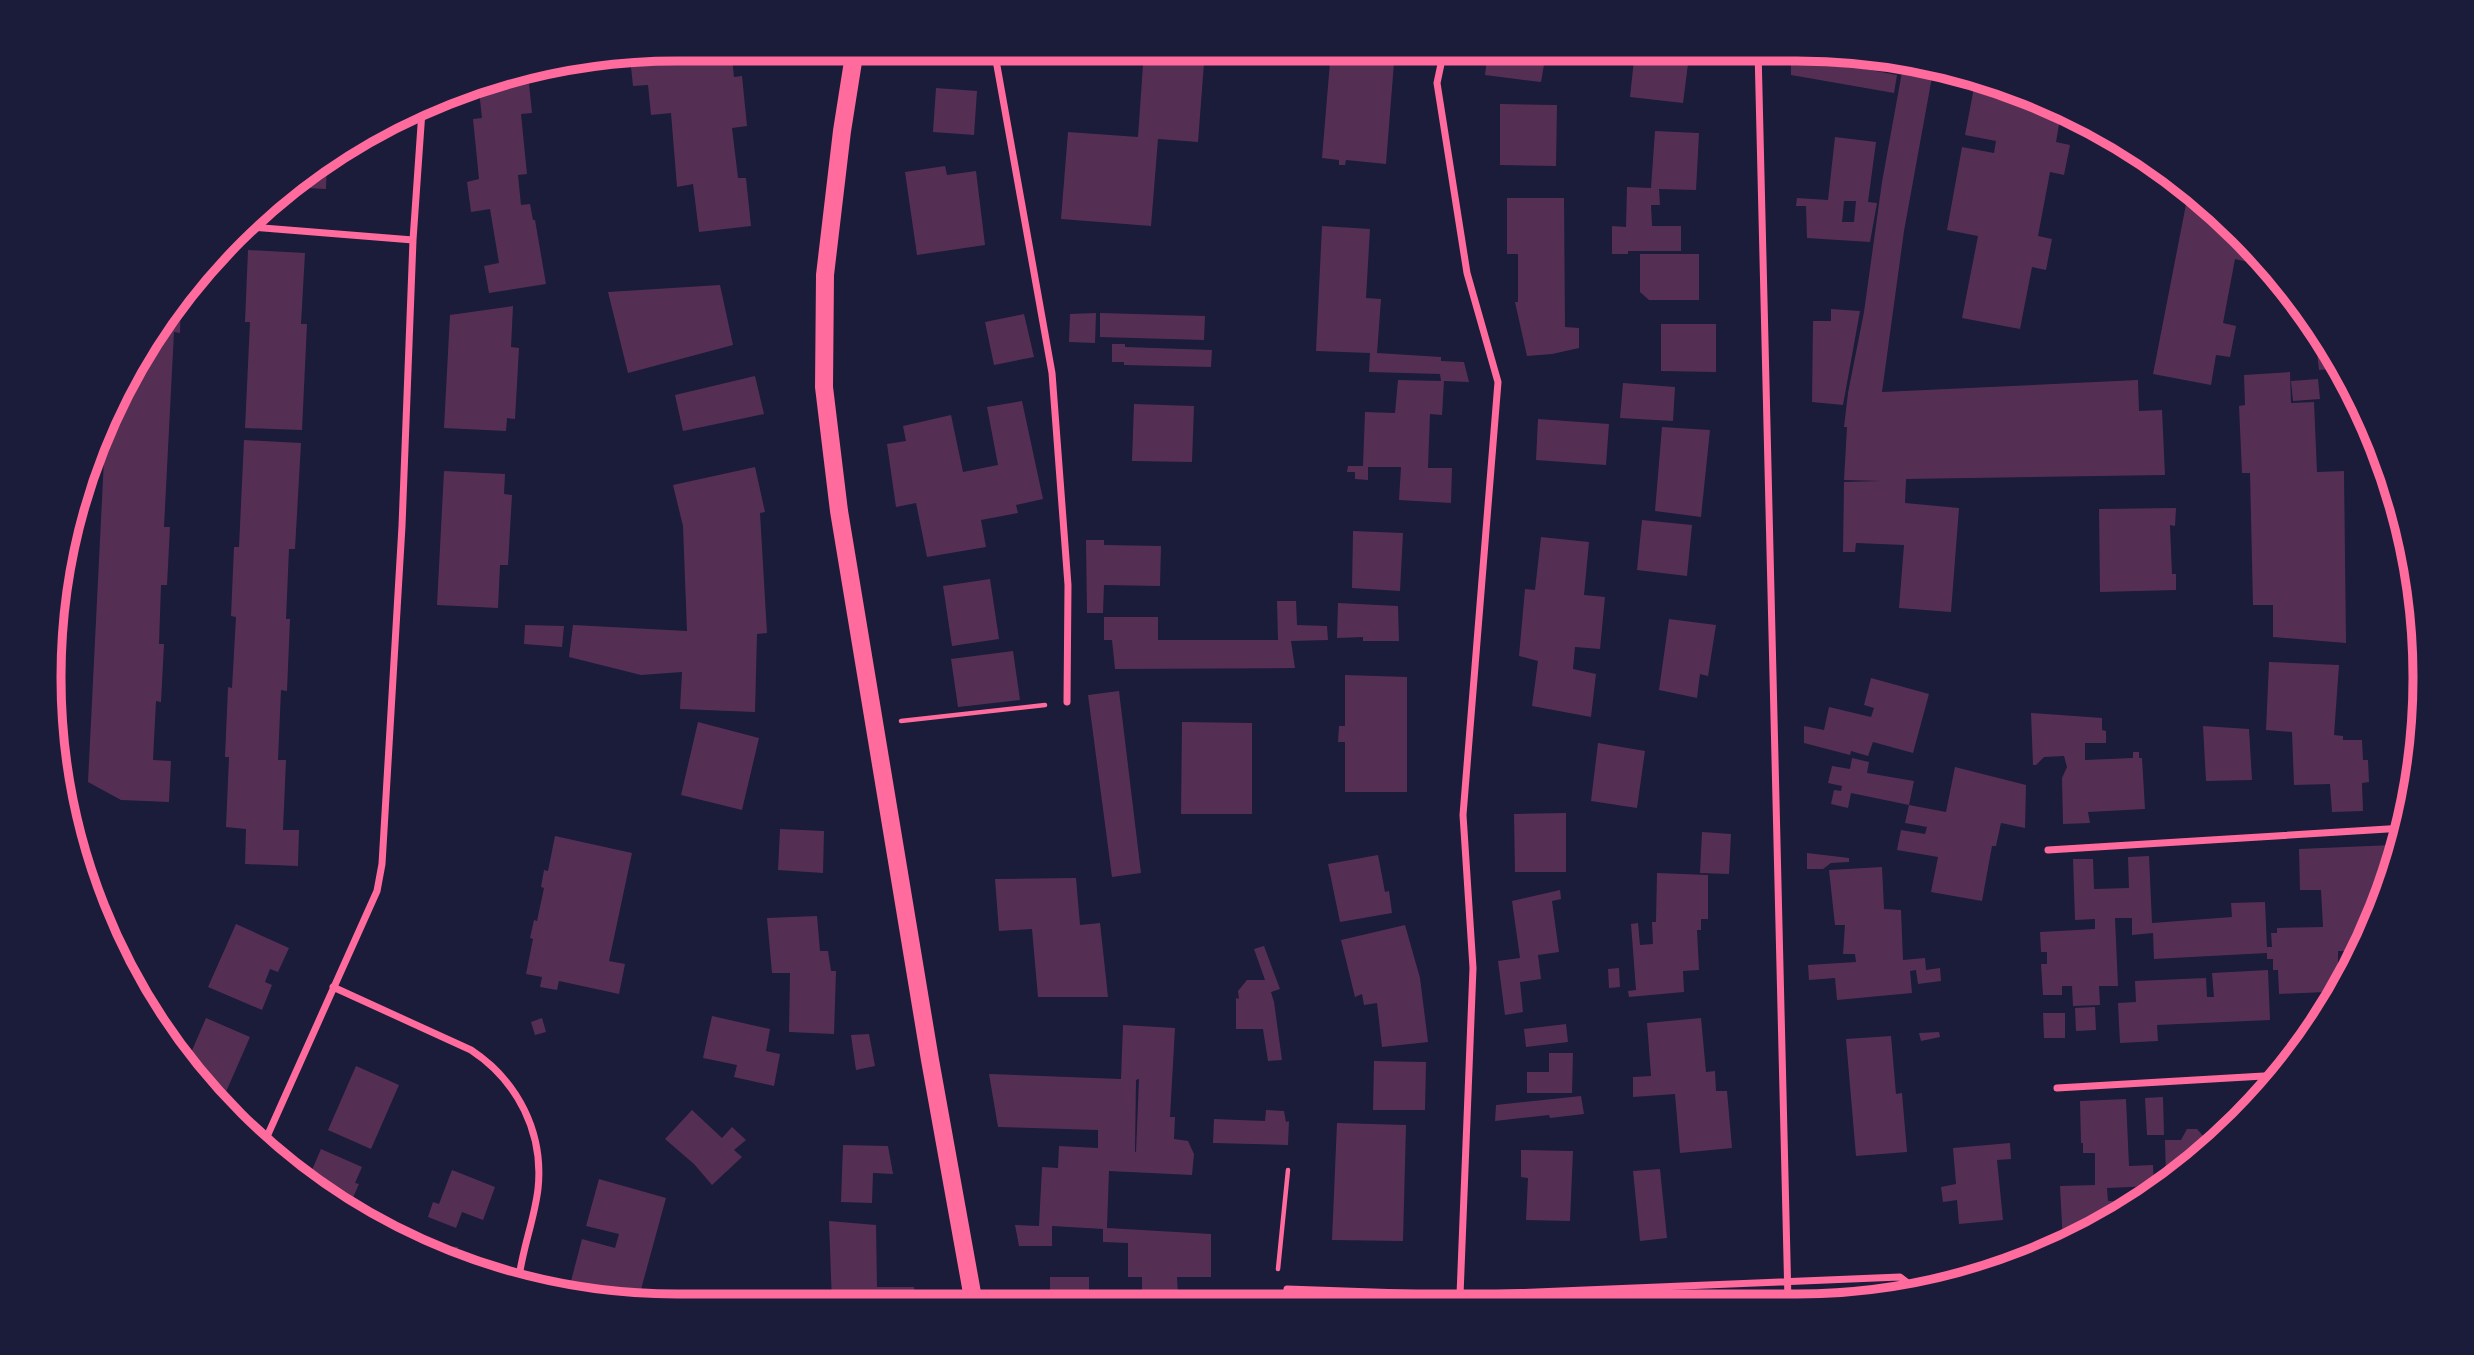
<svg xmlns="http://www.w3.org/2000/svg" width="2474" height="1355" viewBox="0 0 2474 1355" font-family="'Fira Sans Condensed',sans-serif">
<rect width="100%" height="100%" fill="#1b1b3a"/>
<path fill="#542f53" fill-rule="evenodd" d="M678,49h53l3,28 8,-1 5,50 -15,2 6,50h8l5,48 -52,6 -6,-48 -16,3 -6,-74 -20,2 -3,-30 -15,1 -3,-29z
M938,49h43v5l-42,4z
M1144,50h61l-7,92 -40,-3 -7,87 -90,-7 7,-87 70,5z
M1331,50h64l-9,114 -40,-4 -1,5h-6v-5l-17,-2z
M1488,50h22v4l35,5 -4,23 -56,-7z
M1635,50h17l37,6 -6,47 -53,-6z
M1791,50l27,1 -1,9 80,15 -3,18 -103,-18z
M1904,61l30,5 -30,165 -22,161 256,-12 1,31 23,-1 3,65 -259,4 -1,24 54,5 -8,104 -52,-4 5,-63 -48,-2 -1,9h-12l1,-70 37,-1 -37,-1 3,-53h-3l4,-34 16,-81 18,-130z
M528,74l4,39 -11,1 6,60 -9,1 3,30 9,-1 3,16h2l11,64 -57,9 -5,-27 15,-3 -9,-54 -19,3 -4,-30 12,-3 -6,-60 9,-1 -4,-36z
M1976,77l85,36 -5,29 14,3 -6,30 -14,-3 -12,64 14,3 -6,31 -14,-3 -12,62 -58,-11 16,-82 -31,-6 15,-83 32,6 2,-12 -31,-6z
M936,88l41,3 -3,44 -41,-3z
M1500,104l57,1 -1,61 -56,-1z
M1655,131l44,2 -3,57 -37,-1 1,16h-9l1,21h29v25h-53v3h-16v-28l14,1 1,-40 24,1z
M1835,137l41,5 -8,60 9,1 -7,39 -63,-4 -1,-32h-10l1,-8 31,2zM1844,201h12l-2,21h-12z
M327,162l-1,27 -38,-2 7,-8z
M945,166l2,9 29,-4 9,74 -68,10 -12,-83z
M2189,189l22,16 40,43 -3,14 -13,-3 -12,64 13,3 -6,31 -14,-2 -5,30 -58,-11z
M1507,198h57l1,129 14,1v20l-27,6 -25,2 -12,-54h3v-48h-11z
M1322,226l48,3 -4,69 15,1 -4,54 64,4v4l23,1 5,20 -25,-1 -2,34 -12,-1 -2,54h24l-1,35 -52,-3 2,-33h-33v13l-13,-1v-7h-8l1,-6h15l2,-54 30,1 3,-33 43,1 -1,-7 -71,-2 1,-19 -54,-2z
M248,250l57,3 -4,71h6l-5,106 -57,-2 5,-106h-5z
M1640,254h59v46h-50l-9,-8z
M720,285l13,60 -105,28 -20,-81z
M181,300l-1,33 -6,-1 -10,195h6l-3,58h-6l-2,59h5l-3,58 -5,-1 -3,59 18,1 -2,41 -48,-2 -33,-18 17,-343 50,-110z
M513,306l-2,41 8,1 -4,71 -8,-1 -1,13 -62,-3 6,-113z
M1831,309l29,2 -17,94 -31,-3 1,-81h18z
M1096,313l-1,30 -26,-1 1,-28z
M1100,313l105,3 -1,24 -104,-3z
M1024,314l10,43 -40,8 -9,-43z
M1661,324h55v48l-55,-1z
M2314,326l16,25 11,17 -22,2z
M1112,344h13v3l87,3 -1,17 -87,-2v-3h-12z
M2290,372l1,31 23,-1 3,70 27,-1 2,172 -73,-6v-32h-20l-3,-132h-8l-3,-67 6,-1 -1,-30z
M755,376l9,38 -81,17 -8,-36z
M2318,379l2,20 -27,2 -2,-20z
M1623,383l52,4 -2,34 -53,-3z
M1022,401l21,98 -27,6 2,8 -37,7 5,27 -59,10 -11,-54 -20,4 -9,-63 19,-3 -3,-15 48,-11 12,57 35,-7 -11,-58z
M1134,404l60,2 -2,56 -60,-1z
M1538,419l71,5 -3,41 -70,-5z
M1662,427l48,3 -9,87 -46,-6z
M244,440l57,3 -6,106h-6l-3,70h4l-3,72 -6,-1 -3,70h8l-3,70h16l-1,36 -53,-2 1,-35 -20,-2 3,-70h-4l3,-70 4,1 4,-71 -5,-1 3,-69h5z
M755,467l10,45 -5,1 7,120 -10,1 -2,78 -75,-3 2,-37 -41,3 -72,-18 4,-32 114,6 -4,-105 -10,-41z
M444,471l61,3 -1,20 8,1 -4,70h-8l-2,43 -61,-3z
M2176,508l-1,18 -5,-1 2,49h4v16l-76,2 -1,-83z
M1642,520l50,5 -5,51 -50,-6z
M1353,531l50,2 -3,58 -48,-3z
M1541,537l48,5 -5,53 21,2 -5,52 -25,-2 -2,22 23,5 -5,43 -59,-11 6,-45 -19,-5 6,-67 10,1z
M1086,540h18v5l57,1 -1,40 -56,-1 -1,28h-16z
M990,579l9,60 -47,7 -9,-60z
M1277,601h19l1,24 30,1 1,14 -37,1 4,27 -180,1 -3,-29h-8v-23h54v23h120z
M1338,603l60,3 1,35h-36v-4l-26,1z
M1669,619l47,6 -8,51 -8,-2 -3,24 -38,-8z
M525,625l39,1 -2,21 -38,-3z
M1013,651l7,49 -62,7 -7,-48z
M2269,662l70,3 -5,70 9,1v4h19l1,20h5l1,22 -7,1 1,28 -31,1 -2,-28 -36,1 -2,-53 -26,-2z
M1345,675l62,2v115h-62v-50h-7l1,-16h6z
M1871,678l58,16 -16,59 -40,-11 -5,14 -17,-5 -1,4 -46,-12v-17l20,4 5,-23 42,10 3,-9 -10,-3z
M1119,691l22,182 -29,4 -24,-182z
M2031,713l71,5v12l4,1v12h-21v17l48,-2v-6h6v6h3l3,51 -57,3 2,11 -27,1 -1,-46 5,-11 -3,-11 -20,1 -8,8h-3z
M698,722l61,16 -17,72 -61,-15z
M1182,722l70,1v91h-71z
M2203,726l46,3 3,51 -46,1z
M1598,743l47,8 -8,57 -46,-7z
M1852,758l17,4 -2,11 47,8 -5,24 -58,-12 -3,15 -17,-4 3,-14 7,1 1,-5 -14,-3 4,-17 18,3z
M1955,767l71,18 -1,43 -24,-5 -5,23h-4l-10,55 -51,-9 7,-35 -41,-7 4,-20 24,4 2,-7 -22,-4 4,-18 37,7z
M1566,813v59h-51l-1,-58z
M780,829l44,2 -1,42 -45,-3z
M1702,832l29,2 -2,40 -29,-1z
M555,836l77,17 -23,108 16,3 -6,30 -60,-13 -2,9 -17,-3 2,-10 -16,-3 7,-35 -3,-1 4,-18 3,1 7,-33 -3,-1 3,-17 4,1z
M2393,845l6,4 -7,30 -47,103 -1,-31h-6v44l-12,18 -1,-21 -46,2 -1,-24h-5v-11h-6v-6l-113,6 -1,-26 -21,2v-17h-17l3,68h-19l1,19 -27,1 -1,-20h-10v9h-19l-2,-31h6v-12h-6l-1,-20 55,-3v-10l-20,1 -2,-61h20l1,30 35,-1 -1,-31 21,-1 3,67 80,-6 -1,-14 34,-1 2,45h5l-1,-14h6v-5l46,-1 -2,-37h-21l-1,-41z
M1807,853l42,5v4l-18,1 -8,6h-16z
M1378,855l7,37 4,-1 3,22 -52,9 -12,-58z
M1882,867l2,42 17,1 2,50 22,-2 1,12 14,-2 1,13 -23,3 -2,-14 -6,1 2,22 -75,7 -2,-22 -26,2 -1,-15 48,-3 -1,-8h-12l2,-29h-10l-6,-55z
M1657,873l51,2v44h-7v11h-4l2,40 -16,1 1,21 -55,5 -1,-6 8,-1 -5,-66 7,-1 2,22 13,-1 -1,-22h4z
M1076,878l4,47 20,-2 8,74h-70l-6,-68 -33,2 -4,-52z
M1560,890l1,9 -9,2 7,51 -21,3 3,24 -21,3 3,30 -18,3 -7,-54 22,-3 -8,-57z
M817,916l3,35h8l3,20h5l-2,63 -45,-2 1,-59h-18l-5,-55z
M236,924l53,24 -11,24 -8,-3 -5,13 7,3 -10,25 -54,-23z
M1405,925l15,53 8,64 -46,5 -5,-44 -13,2 -2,-11 -7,3 -14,-57z
M1264,946l16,43 -9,3 3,10 8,58 -14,1 -5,-32h-27v-31l3,1 -1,-8 9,-11h18l-11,-31z
M1619,968l1,19 -11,1 -1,-19z
M2268,970l2,50 -113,5 1,16 -38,2 -2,-40 18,-1 -1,-21 71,-3 1,19h7l-2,-24z
M2095,1007l1,23 -20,1 -1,-23z
M2043,1013h22v25h-21z
M712,1016l58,13 -4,22 14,3 -6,32 -40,-9 3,-12 -34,-7z
M206,1018l44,19 -28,64 -17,-9 -18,-30z
M542,1018l4,14 -11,3 -4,-13z
M1701,1018l5,54 9,-1 1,20h11l5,57 -52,5 -5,-59 -42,3v-20l18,-1 -4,-53z
M1566,1024l2,18 -42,5 -2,-18z
M1123,1025l52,3 -5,89h5l-1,22 14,2 6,13 -2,21 -83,-4 -2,57 104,6v43h-34l1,18 62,-1v9h-73v-7h-25v-19h-14v-34l-25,-1v-13l-51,-3v20h-33l-4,-21 24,1 3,-59 16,1 1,-22 39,2v-18l-100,-3 -9,-53 132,5zM1139,1079l-3,73h-1l1,-72z
M1939,1032l1,5 -19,4 -2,-8z
M869,1034l6,32 -19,4 -5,-35z
M1891,1036l5,58 6,-1 5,59 -51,4 -10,-117z
M1549,1053h24l-1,40h-45v-21h22z
M1374,1061l52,1 -1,48h-52z
M356,1066l43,19 -28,64 -43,-19z
M1581,1096l3,18 -34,4 -1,-3 -54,6 1,-16z
M2163,1097l1,38h-17l-2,-37z
M2126,1099l3,67 24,-1 1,21 -47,2 1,13h8l1,7h-9l1,12 -46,24 -3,-58 35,-1v-32h-12v-10h-2l-1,-42z
M692,1110l30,28 10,-11 14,13 -12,10 8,7 -30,28 -18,-21 -29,-25z
M1266,1110l18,1 2,11 3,-1 -1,24 -75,-2 1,-24 51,2z
M1337,1123l69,2 -3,116 -71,-1z
M2187,1129h10l7,8h14l-48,42h-4l-1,-39h16z
M2010,1143l1,16 -14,1 6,60 -44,4 -2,-24 -14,2 -2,-15 15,-3 -3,-36z
M843,1145l45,1 5,28 -20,-1 -1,30 -31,-1z
M321,1149l41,18 -7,16 4,1 -11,25 -39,-32z
M1521,1150l52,1 -3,70 -44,-1 2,-42 -7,-1z
M1660,1169l7,69 -27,3 -7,-70z
M452,1170l43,17 -12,33 -21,-8 -6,16 -28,-11 5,-15 6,2z
M599,1179l67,19 -29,106 -67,-19 12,-46 33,9 4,-14 -33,-8z
M829,1221l47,4 1,62h37l2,17h-84z
M429,1245l29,2 -1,14 -28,-12z
M1050,1277h39v26h-39z"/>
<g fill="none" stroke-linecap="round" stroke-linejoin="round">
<path stroke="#ff6b9d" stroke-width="4.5" d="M901,721l144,-16
M1278,1269l10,-99"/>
<path stroke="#ff6b9d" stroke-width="7" d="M994,49l58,324 16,212 -1,117
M1444,50l-7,33 30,190 31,109 -35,433 10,153 -13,327
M1758,50l30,1251
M250,227l163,13
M2404,516l17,207
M2048,850l356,-22
M333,987l138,63c47,31 73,83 67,139 -4,33 -17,63 -20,96
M2057,1088l224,-13
M265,1141l112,-250 5,-27 20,-338 11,-286 9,-129
M1285,1303l2,-14 173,6 440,-18 17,13"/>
<path stroke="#ff6b9d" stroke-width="18" d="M855,49l-13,82 -17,144 -1,112 15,124 91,549 44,244"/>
</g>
<path d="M0 0H2474V1355H0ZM677 61H1797A616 616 0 0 1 2413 677V678A616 616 0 0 1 1797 1294H677A616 616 0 0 1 61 678V677A616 616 0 0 1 677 61Z" fill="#1b1b3a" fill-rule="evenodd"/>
<path fill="none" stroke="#ff6b9d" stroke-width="9" d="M677 61H1797A616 616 0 0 1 2413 677V678A616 616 0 0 1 1797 1294H677A616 616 0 0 1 61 678V677A616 616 0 0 1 677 61Z"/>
</svg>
